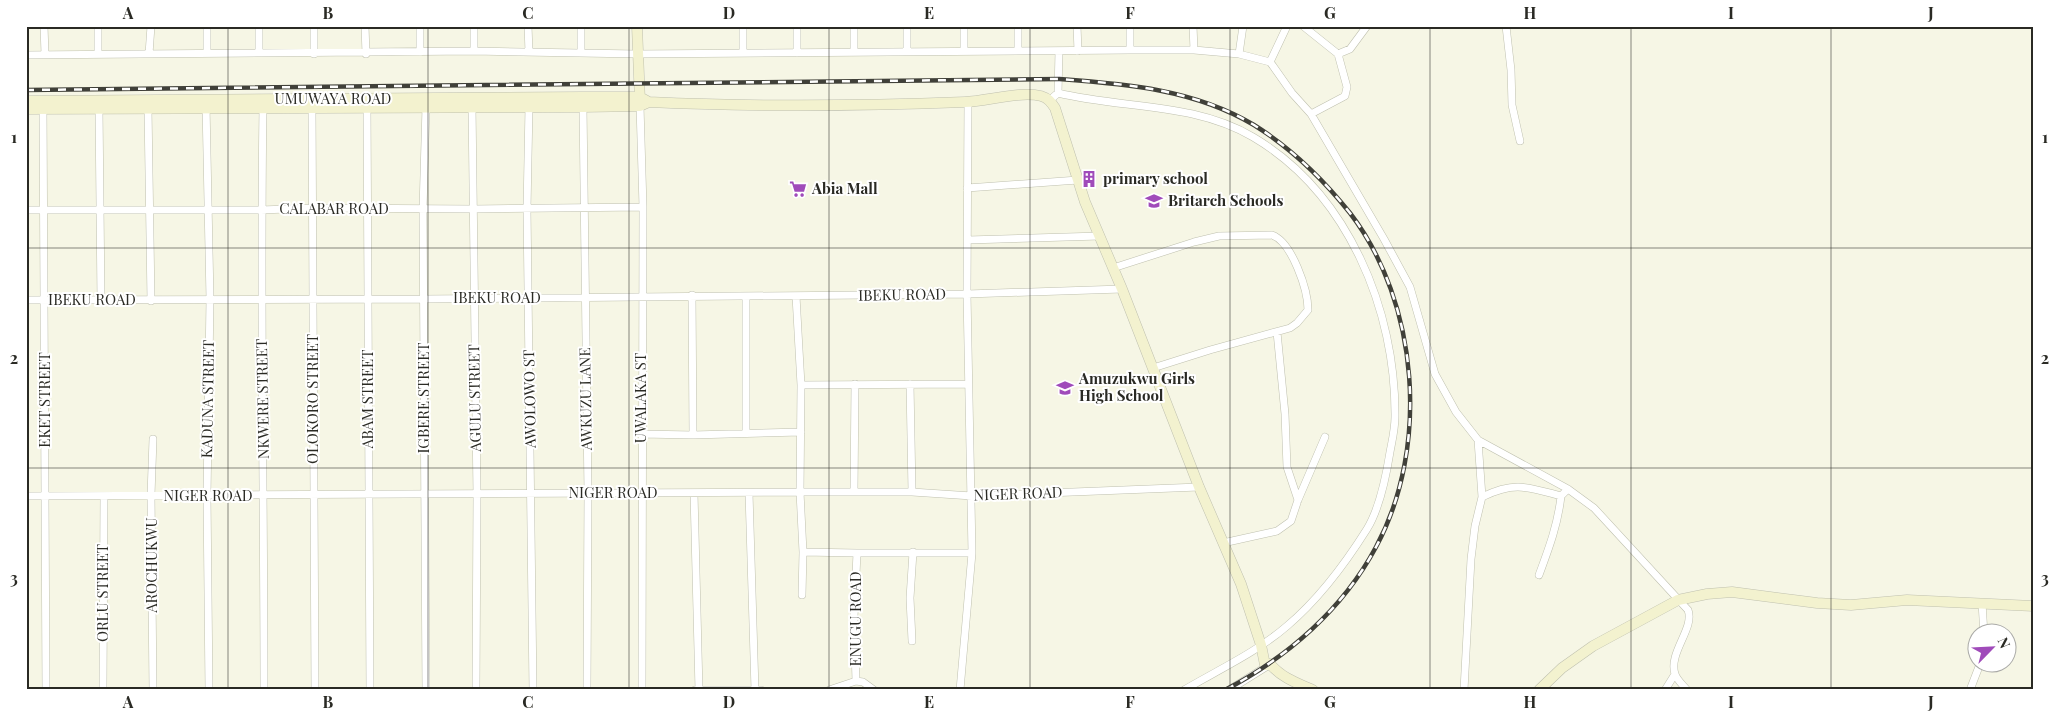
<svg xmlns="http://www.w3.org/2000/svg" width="2059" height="716" viewBox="0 0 2059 716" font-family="'Playfair Display',serif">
<rect width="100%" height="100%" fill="#f6f6e5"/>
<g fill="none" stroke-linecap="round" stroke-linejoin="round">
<g stroke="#bfc0af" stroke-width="8">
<path id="street" d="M44,26l1,28
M98,26v28
M259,26v27
M314,26v28
M365,26l1,28
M420,26v26
M474,26v25
M528,26l1,26
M743,26v27
M797,26v27
M854,26v26
M964,26v25
M1018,26v24
M1077,26l1,25
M1193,26l1,24
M1303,26l35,28 9,33 -2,9 -34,18
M1506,26l5,44 1,35 8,36
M1130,50v-24
M907,52v-26
M207,53v-27
M581,53v-27
M149,54l2,-28
M1239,54l4,-28
M1338,54l12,-5 17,-23
M26,55l448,-4 163,3 493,-4h64l45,4 31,8 3,4 19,27 19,21 73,125 26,48 25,87 21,38 22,28 90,49 26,19 94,102c7,18 -20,43 -13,64 2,6 8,11 12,16
M1270,62l17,-36
M1058,93c65,16 136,9 195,44 95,56 143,173 142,280 0,12 -3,24 -5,35 -4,25 -10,56 -23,77 -22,35 -48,70 -80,97 -30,26 -69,44 -103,64
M1050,100l8,-7 1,-42
M43,105l3,585
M206,105l4,194 -3,197 2,194
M367,105l3,585
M472,106l5,389 -1,195
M640,106l3,101 -1,483
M529,107l-2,102 6,481
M583,107l5,386 -1,197
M263,108c-3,194 1,388 1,582
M312,108l3,582
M99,109l2,192
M148,109l3,192
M967,188l111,-8
M26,210h235l52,-2 161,1 169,-2
M968,240l132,-4
M1113,268l81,-26 25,-6 53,-1c20,7 36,55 36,75l-11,13 -7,5 -80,22 -57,18
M692,295l1,140
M746,296v137
M796,296l5,89 -1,107 3,60 -1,43
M26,300l398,-1 543,-5 155,-5
M1277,332l8,82 2,53 11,33
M910,384l2,108
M801,385l167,-1
M641,434l52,1 108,-3
M854,492l1,-108
M694,493l5,197
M749,493l6,197
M26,496l774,-4h112l60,4 227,-9
M1482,497c33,-16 45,-10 79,-1l7,-7
M1223,543l54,-12 14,-10 7,-21 27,-63
M803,552l54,1 -3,64 2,64 -27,9
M857,553h115
M1539,575c10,-27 19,-51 22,-79
M1982,603l2,31
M912,641l-2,-43 3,-46
M856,681l7,1 11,8
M103,690l1,-194
M153,690l-2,-195 2,-56
M426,690l-3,-481 3,-102
M695,690h66
M960,690l12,-137 -5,-259 1,-192
M1229,690l40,-25
M1464,690l7,-131 4,-33 7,-29 -4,-57
M1665,690l10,-16
M1970,690l10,-26"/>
</g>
<g stroke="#bfc0af" stroke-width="11">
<path id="secondary" d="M637,26l3,76
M26,101l557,-4h57l9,5
M26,109l557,-2 57,-1 9,-4c106,5 211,4 316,0 23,-1 55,-11 76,-6 7,2 10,6 14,12l30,94 37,87 77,198 42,97 20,61 4,20 5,-1c12,14 27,19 43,26
M1539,690l23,-22 31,-22 85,-46 29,-6 25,-2 85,11 34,2 56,-5 126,6"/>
</g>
<use href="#street" stroke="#fff" stroke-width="7"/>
<use href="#secondary" stroke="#f3f2cf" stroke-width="10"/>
<g stroke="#404039" stroke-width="4.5">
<path id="rail" d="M26,90l1033,-11c67,5 135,10 195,46 37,23 69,54 96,88 69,90 80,234 26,334 -33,62 -88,110 -151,143"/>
</g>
<use href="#rail" stroke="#fff" stroke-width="2.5" stroke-dasharray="8" stroke-linecap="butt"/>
</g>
<path fill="none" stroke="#2a2a24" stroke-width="1" stroke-opacity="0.55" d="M228,26v664M428,26v664M629,26v664M829,26v664M1030,26v664M1230,26v664M1430,26v664M1631,26v664M1831,26v664M26,248h2007M26,468h2007"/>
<defs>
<g id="building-bare" transform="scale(1.35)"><path d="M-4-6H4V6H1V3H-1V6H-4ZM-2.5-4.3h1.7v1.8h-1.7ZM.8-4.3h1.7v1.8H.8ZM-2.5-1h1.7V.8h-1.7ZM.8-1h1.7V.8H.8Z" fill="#a04bba" stroke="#fff" stroke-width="2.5" paint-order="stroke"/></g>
<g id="supermarket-bare" transform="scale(1.35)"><path d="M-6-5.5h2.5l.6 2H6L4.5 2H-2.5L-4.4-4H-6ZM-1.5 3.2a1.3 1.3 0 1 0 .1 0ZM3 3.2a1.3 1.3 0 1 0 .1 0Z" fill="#a04bba" stroke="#fff" stroke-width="2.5" paint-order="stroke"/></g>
<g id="school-bare" transform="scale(1.35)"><path d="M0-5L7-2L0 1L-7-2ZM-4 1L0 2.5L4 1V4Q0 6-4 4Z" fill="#a04bba" stroke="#fff" stroke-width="2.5" paint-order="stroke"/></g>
</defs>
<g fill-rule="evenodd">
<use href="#building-bare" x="1089" y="179"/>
<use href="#supermarket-bare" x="798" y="189"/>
<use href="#school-bare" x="1154" y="201"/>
<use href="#school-bare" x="1065" y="388"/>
</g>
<g text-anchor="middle" stroke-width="4" stroke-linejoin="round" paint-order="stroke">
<g font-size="15" fill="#2a2a24" stroke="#fff">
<text x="333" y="104">UMUWAYA ROAD</text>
<text x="334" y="214">CALABAR ROAD</text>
<text transform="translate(902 295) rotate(-1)" y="5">IBEKU ROAD</text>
<text x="497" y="303">IBEKU ROAD</text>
<text x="92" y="305">IBEKU ROAD</text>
<text transform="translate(424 398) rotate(-90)" y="5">IGBERE STREET</text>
<text transform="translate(475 398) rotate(-91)" y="5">AGULU STREET</text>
<text transform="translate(641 398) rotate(-90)" y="5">UWALAKA ST</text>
<text transform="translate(208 399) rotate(-89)" y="5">KADUNA STREET</text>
<text transform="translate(263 399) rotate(-91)" y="5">NKWERE STREET</text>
<text transform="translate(313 399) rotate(-90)" y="5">OLOKORO STREET</text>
<text transform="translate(368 399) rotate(-90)" y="5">ABAM STREET</text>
<text transform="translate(530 399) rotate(-91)" y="5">AWOLOWO ST</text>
<text transform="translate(586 399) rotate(-91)" y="5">AWKUZU LANE</text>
<text transform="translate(45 400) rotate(-90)" y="5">EKET STREET</text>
<text x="613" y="498">NIGER ROAD</text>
<text transform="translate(1018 494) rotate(-2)" y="5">NIGER ROAD</text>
<text x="208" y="501">NIGER ROAD</text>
<text transform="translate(152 565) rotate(-90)" y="5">AROCHUKWU</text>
<text transform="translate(103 593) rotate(-90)" y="5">ORLU STREET</text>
<text transform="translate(856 619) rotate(-90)" y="5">ENUGU ROAD</text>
</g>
<g font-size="15" font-weight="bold" fill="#2a2a24" stroke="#fff" text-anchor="start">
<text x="1103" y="184">primary school</text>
<text x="812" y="194">Abia Mall</text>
<text x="1168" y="206">Britarch Schools</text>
<text x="1079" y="384">Amuzukwu Girls<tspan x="1079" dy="17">High School</tspan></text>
</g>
</g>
<rect width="2059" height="716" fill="none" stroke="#ffffff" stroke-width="55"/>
<g transform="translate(1992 648) rotate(66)"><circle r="24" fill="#ffffff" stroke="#aaaaa7"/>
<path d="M0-4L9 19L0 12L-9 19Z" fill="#a04bba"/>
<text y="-8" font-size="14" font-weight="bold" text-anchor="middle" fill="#2a2a24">N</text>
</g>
<rect x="28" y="28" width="2004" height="660" fill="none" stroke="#2a2a24" stroke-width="2"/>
<g font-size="16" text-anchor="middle" font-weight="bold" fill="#2a2a24">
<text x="128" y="19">A</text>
<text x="328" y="19">B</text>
<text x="528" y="19">C</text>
<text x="729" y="19">D</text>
<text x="929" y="19">E</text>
<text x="1130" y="19">F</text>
<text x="1330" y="19">G</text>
<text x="1530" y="19">H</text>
<text x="1731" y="19">I</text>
<text x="1931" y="19">J</text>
<text x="14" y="143">1</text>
<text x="2045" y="143">1</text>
<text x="14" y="364">2</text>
<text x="2045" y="364">2</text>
<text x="14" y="584">3</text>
<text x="2045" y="584">3</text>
<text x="128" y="708">A</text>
<text x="328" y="708">B</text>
<text x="528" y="708">C</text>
<text x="729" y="708">D</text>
<text x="929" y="708">E</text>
<text x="1130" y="708">F</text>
<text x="1330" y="708">G</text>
<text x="1530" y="708">H</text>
<text x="1731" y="708">I</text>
<text x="1931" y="708">J</text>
</g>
</svg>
